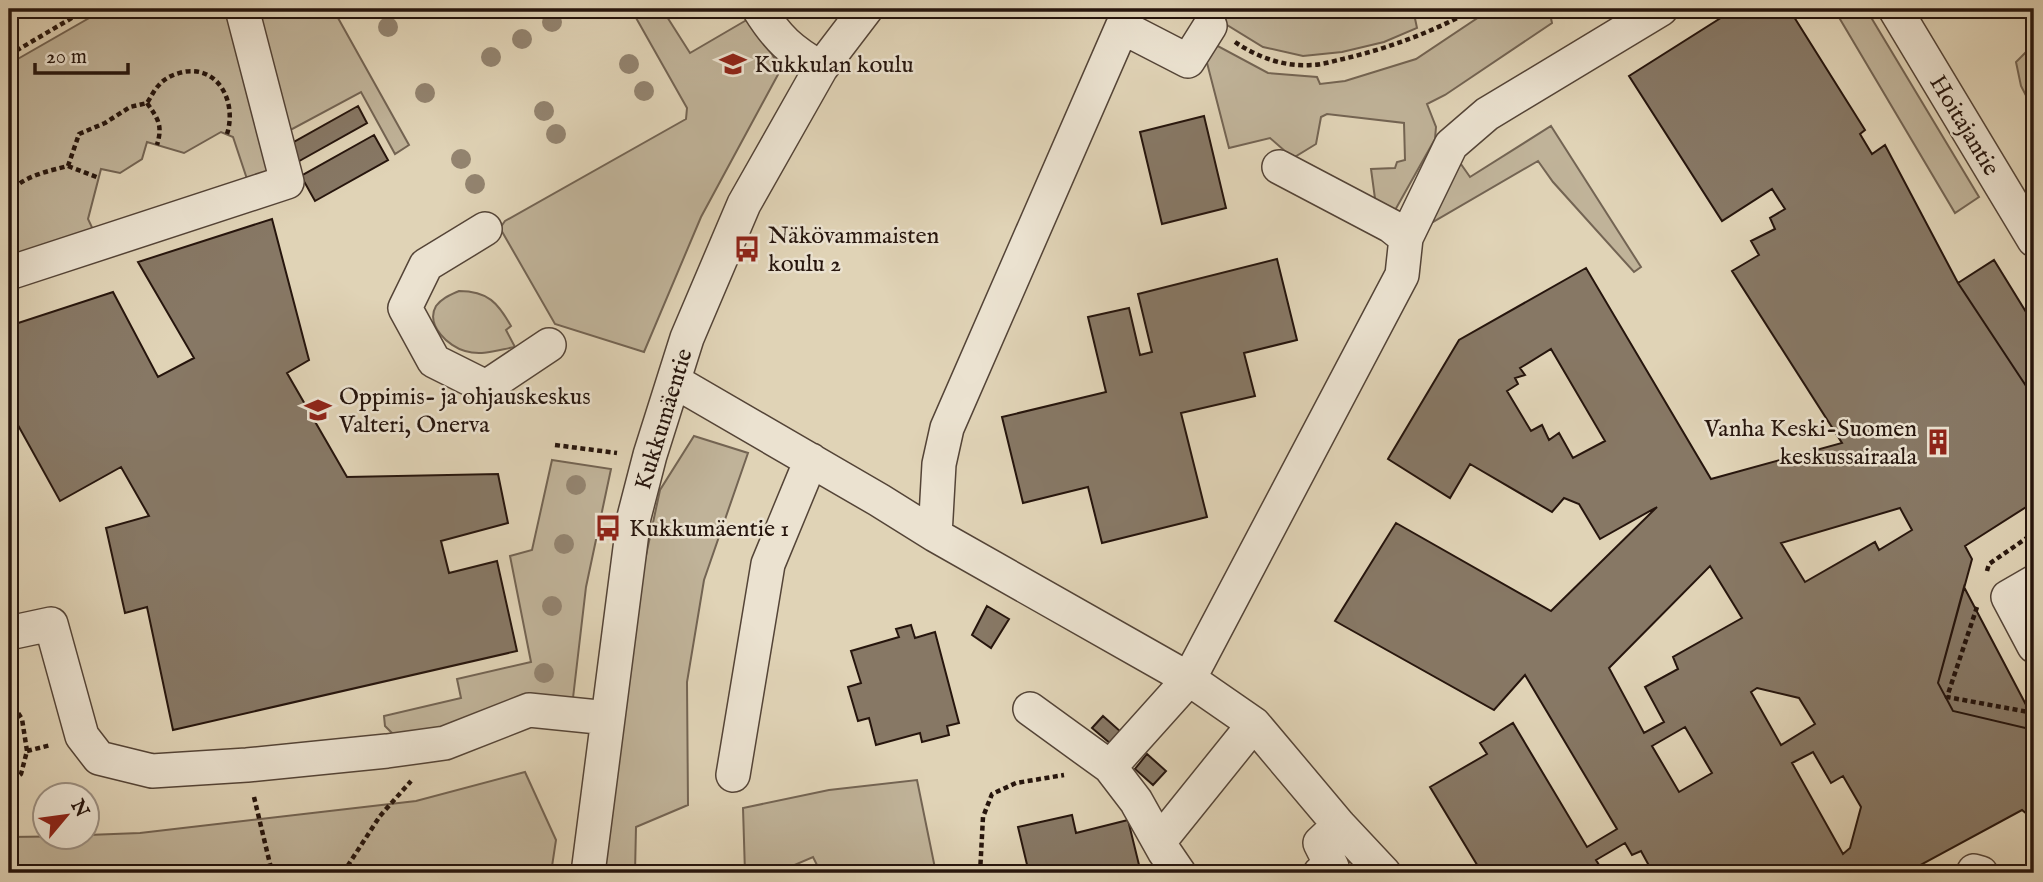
<svg xmlns="http://www.w3.org/2000/svg" width="2043" height="882" viewBox="0 0 2043 882" font-family="'IM FELL English',serif">
<rect width="100%" height="100%" fill="#e0d3b6"/>
<filter id="stains"><feTurbulence type="fractalNoise" baseFrequency=".00286" numOctaves="4"/><feColorMatrix values="0 0 0 0 .2 0 0 0 0 .09 0 0 0 0 .02 0 0 0 .5 -.17"/></filter>
<radialGradient id="worn" r=".72"><stop offset=".6" stop-color="#630" stop-opacity="0"/><stop offset="1" stop-color="#630" stop-opacity=".3"/></radialGradient>
<path fill="#c0b399" stroke="#736453" stroke-width="2" d="M105,9h131l40,165 -27,11 -16,-48 -12,-5 -37,21 -37,-11 -5,17 -22,14 -19,-4 -13,50 8,17 -87,28v-200z
M252,9h81l76,136 -14,9 -34,-62 -78,42z
M631,9h31l28,44 60,-35 31,51 -80,148 -57,135 -89,-28 -55,-96 5,-7 181,-102 1,-11z
M1201,9h212l4,19 -33,14 -42,10 -39,4 -40,-9z
M1491,9h58l3,14 -107,72 -18,9 9,23 -1,12 -41,73 -18,-6 -5,-37 24,-1 2,-6 8,-2 -1,-37 -77,-9 -6,3 -5,27 -23,14 -23,-20 -41,10 -23,-89 10,-14 52,28 49,4 3,7 25,-3 71,-22z
M1834,9h32l113,188 -24,16z
M2034,44v67l-13,-25 -5,-24z
M1551,126l90,141 -7,5 -81,-90 -15,-21 -112,65 30,-69 14,20z
M459,291c29,0 39,12 52,35l-5,4 9,17c-17,3 -33,9 -50,4 -16,-4 -40,-26 -29,-45 6,-8 14,-11 23,-15z
M694,436l54,17 -44,127 -17,102 1,123 -52,22 -1,46h-35l39,-285 21,-98z
M552,460l59,9 -25,118 -13,111 -134,34 -42,6 -12,-12 -1,-10 77,-18 -4,-19 74,-17 -21,-106 22,-6z
M525,772l31,68 -5,33h-542v-36l79,-1v-1l52,-2 276,-32z
M917,780l19,93h-115l-8,-16 -37,16h-31l-2,-65 86,-18z"/>
<path fill="#877865" stroke="#26150d" stroke-width="2" fill-rule="evenodd" d="M1735,9h54l76,121 -5,4 12,20 13,-9 73,138 76,115v104l-69,44 7,13 -34,124 15,28 81,19v90l-12,-10 -111,60 2,3h-236l-2,-3 -6,3h-16l-12,-22 -9,4 -7,-12 -29,17 8,13h-122l-52,-86 57,-33 -7,-11 33,-20 74,124 30,-18 -92,-154 -31,35 -159,-89 61,-98 155,88 106,-104 -57,32 -21,-35 -15,-6 -12,14 -82,-48 -20,34 -62,-39 71,-119 127,-72 125,211 131,-36 -110,-172 27,-16 -8,-14 24,-12 -5,-11 15,-9 -13,-20 -50,32 -93,-145zM1551,349l54,92 -32,17 -14,-25 -10,7 -7,-15 -11,6 -24,-40 11,-7 -3,-6 10,-3 -5,-7zM1900,508l12,22 -33,20 -4,-8 -70,40 -24,-39zM1710,566l32,52 -69,39 5,12 -33,18 19,35 -20,11 -35,-65zM1757,688l42,10 16,26 -34,21 -30,-53zM1685,727l27,46 -33,19 -27,-46zM1813,752l18,31 12,-7 18,31 -11,41 -7,6 -51,-91z
M358,106l9,17 -73,41 -9,-17z
M1204,116l22,92 -64,16 -22,-92z
M374,135l14,25 -73,41 -14,-25z
M272,219l37,141 -22,13 60,104 151,-3 10,49 -67,18 8,32 48,-12 20,90 -344,79 -26,-123 -22,6 -19,-85 43,-12 -28,-49 -61,34 -51,-92v-83l104,-34 45,85 36,-19 -56,-96z
M1277,259l20,81 -53,13 11,43 -74,17 26,104 -105,26 -14,-56 -65,16 -21,-86 104,-25 -18,-75 41,-9 11,47 12,-3 -14,-58z
M1994,260l40,65v73l-76,-115z
M1964,587l70,133v10l-81,-19 -15,-28z
M987,606l22,13 -18,29 -19,-13z
M911,625l4,13 20,-6 24,91 -12,3 2,9 -27,7 -2,-9 -44,12 -7,-27 -11,3 -10,-34 13,-4 -10,-32 48,-14 -3,-8z
M1103,716l18,16 -10,12 -19,-16z
M1147,754l19,17 -13,14 -18,-16z
M1072,815l4,18 52,-13 13,53h-112l-11,-46z"/>
<g fill="none" stroke-linecap="round" stroke-linejoin="round">
<g stroke="#544437" stroke-width="36">
<path id="minor" d="M759,9c18,29 32,42 62,59
M1895,9l139,231
M1279,167l112,59 15,12
M485,229l-59,36 -21,43 29,53 52,26 63,-42
M9,273l278,-91 -45,-173
M674,381l205,119 56,35 254,144 65,45 85,101 45,48
M935,535l4,-71 8,-36 175,-401 66,34 22,-35
M2034,582l-26,15 26,49
M9,633l42,-9 31,112 17,22 53,13 95,-6 140,-14 58,-8 84,-33 79,8
M1030,709l80,58 79,-88 213,-404 4,-37 45,-93 36,-31 174,-105
M1110,767l26,34 28,50 15,22
M733,775l35,-211 43,-104
M1159,842l95,-118
M1974,871l7,2
M588,873l46,-356 16,-62 37,-117 57,-134 77,-136 45,-59
M1320,873l12,-6 -12,-24 19,-18"/>
</g>
<path stroke="#26150d" stroke-width="4.5" stroke-dasharray="5 3.5" stroke-linecap="butt" d="M1559,9l1,7
M1235,42c22,15 49,25 76,23 11,0 22,-4 32,-6 46,-11 90,-27 131,-50
M9,55l78,-46
M147,103c11,16 16,22 10,42
M68,166l31,12
M9,196c8,-19 40,-25 59,-30l11,-32 26,-11 25,-16 17,-4c4,-6 7,-13 12,-18 6,-7 15,-11 24,-13 36,-7 54,31 44,62
M555,445l62,8
M1987,571l2,-7 45,-31
M1977,607l-30,90 87,16
M9,699l13,20 5,32 -6,23 -12,9
M27,751l24,-6
M254,797l16,67 4,9
M343,873l37,-57 31,-35
M980,873l3,-56 9,-23 24,-11 48,-8"/>
<use href="#minor" stroke="#ebe2d0" stroke-width="33"/>
</g>
<g fill="#938470">
<circle cx="552" cy="22" r="10"/>
<circle cx="388" cy="27" r="10"/>
<circle cx="522" cy="39" r="10"/>
<circle cx="491" cy="57" r="10"/>
<circle cx="629" cy="64" r="10"/>
<circle cx="644" cy="91" r="10"/>
<circle cx="425" cy="93" r="10"/>
<circle cx="544" cy="111" r="10"/>
<circle cx="556" cy="134" r="10"/>
<circle cx="461" cy="159" r="10"/>
<circle cx="475" cy="184" r="10"/>
<circle cx="576" cy="485" r="10"/>
<circle cx="564" cy="544" r="10"/>
<circle cx="552" cy="606" r="10"/>
<circle cx="544" cy="673" r="10"/>
</g>
<defs>
<g id="school-bare" transform="scale(2.1)"><path d="M0-5L7-2L0 1L-7-2ZM-4 1L0 2.5L4 1V4Q0 6-4 4Z" fill="#8f2418" stroke="#ebe2d0" stroke-width="2.5" paint-order="stroke"/></g>
<g id="bus-bare" transform="scale(2.1)"><path d="M-5-6H5V4H4V6H2V4H-2V6H-4V4H-5ZM-3.5-4V0h7V-4ZM-3.5 1.2v1.5H-2V1.2ZM2 1.2v1.5H3.5V1.2Z" fill="#8f2418" stroke="#ebe2d0" stroke-width="2.5" paint-order="stroke"/></g>
<g id="building-bare" transform="scale(2.1)"><path d="M-4-6H4V6H1V3H-1V6H-4ZM-2.5-4.3h1.7v1.8h-1.7ZM.8-4.3h1.7v1.8H.8ZM-2.5-1h1.7V.8h-1.7ZM.8-1h1.7V.8H.8Z" fill="#8f2418" stroke="#ebe2d0" stroke-width="2.5" paint-order="stroke"/></g>
</defs>
<g fill-rule="evenodd">
<use href="#school-bare" x="733" y="64"/>
<use href="#bus-bare" x="747" y="249"/>
<use href="#school-bare" x="318" y="410"/>
<use href="#building-bare" x="1938" y="442"/>
<use href="#bus-bare" x="608" y="528"/>
</g>
<g text-anchor="middle" stroke-width="5" stroke-linejoin="round" paint-order="stroke">
<g font-size="24" fill="#26150d" stroke="#ebe2d0" text-anchor="start">
<text x="754" y="72">Kukkulan koulu</text>
<text x="768" y="243">Näkövammaisten<tspan x="768" dy="28">koulu 2</tspan></text>
<text x="339" y="404">Oppimis- ja ohjauskeskus<tspan x="339" dy="28">Valteri, Onerva</tspan></text>
<text x="1917" y="436" text-anchor="end">Vanha Keski-Suomen<tspan x="1917" dy="28">keskussairaala</tspan></text>
<text x="629" y="536">Kukkumäentie 1</text>
</g>
<g font-size="24" fill="#26150d" stroke="#ebe2d0">
<text transform="translate(1965 125) rotate(59)" y="8">Hoitajantie</text>
<text transform="translate(663 419) rotate(-73)" y="8">Kukkumäentie</text>
</g>
</g>
<rect width="2043" height="882" fill="none" stroke="#e0d3b6" stroke-width="35"/>
<rect x="10" y="10" width="2022" height="861" fill="none" stroke="#26150d" stroke-width="3.5"/>
<rect x="18" y="18" width="2008" height="847" fill="none" stroke="#26150d" stroke-width="2"/>
<g transform="translate(66 816) rotate(61)"><circle r="33" fill="#ebe2d0" stroke="#9c9082" stroke-width="2"/>
<path d="M0-5L12 26L0 18L-12 26Z" fill="#8f2418"/>
<text y="-10" font-size="19" font-weight="bold" text-anchor="middle" fill="#26150d">N</text>
</g>
<path d="M35 63v10h93v-10" fill="none" stroke="#26150d" stroke-width="3.5"/>
<text x="46" y="63" font-size="21" fill="#26150d" stroke="#ebe2d0" stroke-width="5" paint-order="stroke">20 m</text>
<rect width="100%" height="100%" filter="url(#stains)"/>
<rect width="100%" height="100%" fill="url(#worn)"/>
</svg>
